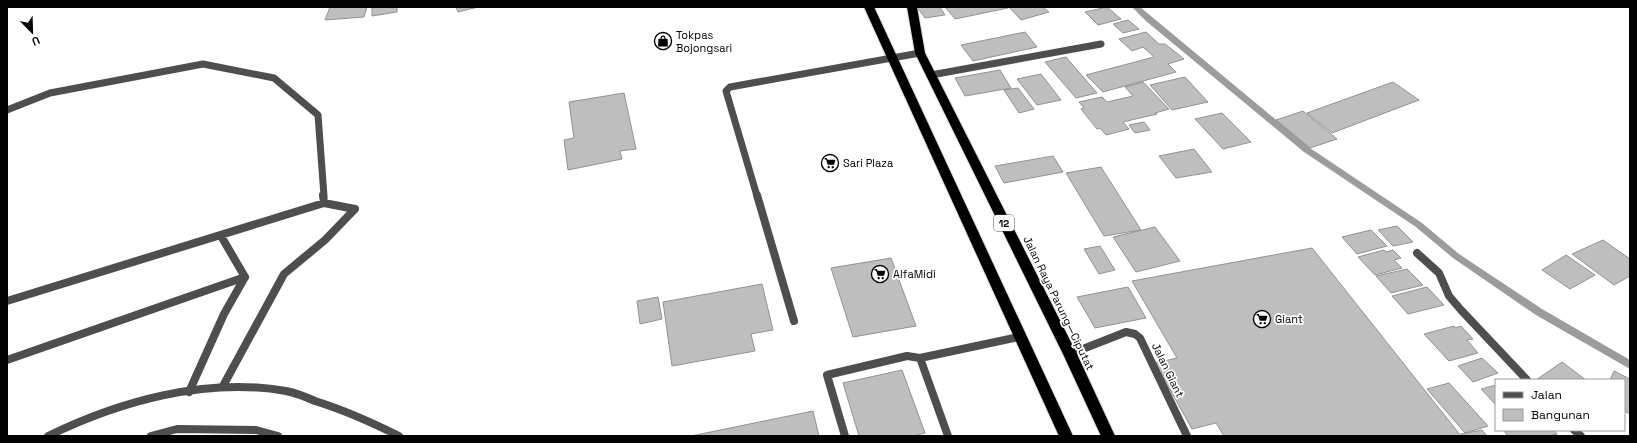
<svg xmlns="http://www.w3.org/2000/svg" width="1637" height="443" viewBox="0 0 1637 443" font-family="'Space Grotesk',sans-serif">
<rect width="100%" height="100%" fill="#fff"/>
<g fill="none" stroke-linecap="round" stroke-linejoin="round">
<path fill="#9c9c9c" fill-rule="evenodd" d="M1132,7h8l170,141 112,75 37,31 83,55 88,51v9l-94,-54 -83,-57 -37,-31 -112,-75 -158,-131z"/>
</g>
<path fill="#bebebe" stroke="#929292" d="M330,7h37l-3,10 -39,3z
M372,7h25v5l-25,4z
M456,7h22l-20,5z
M917,7h23l5,8 -20,3z
M951,7h56l1,1 -53,11 -9,-11z
M1009,7h34l6,5 -28,8z
M1107,7l14,12 -23,6 -13,-13z
M1128,20l11,9 -16,4 -10,-9z
M1025,32l12,15 -64,14 -12,-16z
M1146,32l13,12h6l19,15 -16,5 8,8 -73,20 -17,-17 68,-18 -11,-10 -11,4 -13,-12z
M1066,57l31,36 -21,5 -31,-36z
M1000,70l11,18 -46,8 -10,-18z
M1041,74l20,26 -24,5 -20,-26z
M1185,77l23,25 -36,8 -22,-25z
M1143,82l26,27 -14,4 2,1 -34,8 6,7 -23,6 -6,-7 -3,1 -16,-20 3,-1 -5,-6 23,-5 5,5 26,-6 -8,-9z
M1393,82l26,18 -87,33 -25,-20z
M1018,88l16,21 -15,4 -15,-23z
M624,93l12,56 -16,2 2,8 -54,11 -4,-30 10,-2 -5,-36z
M1303,111l34,28 -27,9 -34,-28z
M1222,113l29,29 -28,7 -28,-30z
M1144,122l6,8 -15,3 -6,-8z
M1194,149l18,23 -36,6 -17,-22z
M1053,156l10,16 -59,11 -9,-17z
M1101,167l40,63 -37,6 -38,-63z
M1397,226l16,16 -20,4 -15,-16z
M1155,227l25,34 -44,11 -23,-35z
M1371,230l16,16 -30,8 -15,-17z
M1603,240l27,19v17l-16,9 -42,-31z
M1100,246l15,24 -16,4 -15,-25z
M1312,248l149,188h-237l-8,-13 -24,6 -37,-66 22,-5 -45,-77z
M1384,250l2,2 7,-2 8,8 -7,2 8,8 -27,7 -17,-18z
M1566,255l29,20 -25,14 -28,-19z
M891,258l25,68 -63,11 -22,-69z
M1407,269l16,16 -32,8 -15,-17z
M762,284l11,46 -22,4 4,17 -83,15 -9,-64z
M1128,287l18,31 -51,10 -18,-31z
M1427,287l17,18 -36,9 -16,-18z
M658,297l4,22 -22,5 -3,-23z
M1454,326l1,2 6,-2 12,13 -6,1 11,13 -29,8 -25,-27z
M1482,358l16,15 -25,9 -15,-16z
M1562,362l24,18h-50z
M902,370l23,63 -12,3h-54l-16,-53z
M1614,371l16,8v35l-6,-3v-31h-14z
M1449,383l39,43 -23,7 -38,-44z
M1496,385v20l-15,-16z
M813,411l6,25h-128z
M1482,430l5,6h-25l-1,-2z
M1503,430h51l3,4 -8,2h-41z"/>
<g fill="none" stroke-linecap="round" stroke-linejoin="round">
<g stroke="#dbdbdb" stroke-width="2">
<path id="highway" d="M864,7h10l199,429h-14z
M907,7h10l8,46 152,301 38,82h-14l-38,-82 -148,-301z"/>
</g>
<path stroke="#4e4e4e" stroke-width="7" d="M7,110l43,-17 153,-29 71,14 44,37 6,81
M757,196l-31,-105 4,-4 190,-34"/>
<path stroke="#4e4e4e" stroke-width="8" d="M323,195l1,8
M757,195l37,126
M221,236l24,41
M7,301l317,-98 31,6 -30,31 -41,34 -61,112
M1070,354l56,-22 9,2 5,4 47,98
M7,360l238,-83
M189,392l35,-78 21,-37
M845,436l-18,-61 80,-19 13,2
M948,436l-28,-78 99,-21"/>
<path stroke="#4e4e4e" stroke-width="7" d="M931,75l170,-31"/>
<path stroke="#4e4e4e" stroke-width="8" d="M1417,253l22,20 10,23 12,14 66,70
M1574,430l7,6
M48,436c72,-35 158,-59 238,-45 10,2 20,6 29,10 29,9 56,21 84,35
M151,436l26,-7 79,1 22,6"/>
<use href="#highway" fill="#000" fill-rule="evenodd"/>
</g>
<defs>
<g id="shop-ring" transform="scale(0.9)"><circle r="9.5" fill="#fff" stroke="#000" stroke-width="1.5"/><path d="M-5-2.5h2.3a2.7 3.5 0 0 1 5.4 0H5L5.5 6h-11ZM-1.5-2.5h3a1.5 2.3 0 0 0-3 0Z" fill="#000"/></g>
<g id="supermarket-ring" transform="scale(0.9)"><circle r="9.5" fill="#fff" stroke="#000" stroke-width="1.5"/><path d="M-6-5.5h2.5l.6 2H6L4.5 2H-2.5L-4.4-4H-6ZM-1.5 3.2a1.3 1.3 0 1 0 .1 0ZM3 3.2a1.3 1.3 0 1 0 .1 0Z" fill="#000"/></g>
</defs>
<g fill-rule="evenodd">
<use href="#shop-ring" x="663" y="41"/>
<use href="#supermarket-ring" x="830" y="163"/>
<use href="#supermarket-ring" x="880" y="274"/>
<use href="#supermarket-ring" x="1262" y="319"/>
</g>
<g text-anchor="middle" stroke-width="3.5" stroke-linejoin="round" paint-order="stroke">
<rect fill="#fff" stroke="#4c4c4c" stroke-width="1" x="994" y="215" width="20" height="16" rx="3"/>
<g font-size="10" font-weight="bold" fill="#000">
<text x="1004" y="227">12</text>
</g>
<g font-size="11" fill="#000" stroke="#fff" text-anchor="start">
<text x="676" y="39">Tokpas<tspan x="676" dy="13">Bojongsari</tspan></text>
<text x="843" y="167">Sari Plaza</text>
<text x="893" y="278">AlfaMidi</text>
<text x="1275" y="323">Giant</text>
</g>
<g font-size="11" fill="#000" stroke="#fff">
<text transform="translate(1059 303) rotate(64)" y="4">Jalan Raya Parung—Ciputat</text>
<text transform="translate(1168 370) rotate(64)" y="4">Jalan Giant</text>
</g>
</g>
<rect width="1637" height="443" fill="none" stroke="#000000" stroke-width="16"/>
<rect x="1495" y="379" width="130" height="52" fill="#ffffff" stroke="#999999"/>
<rect x="1503" y="392" width="20" height="6" fill="#4e4e4e" stroke="#999999"/>
<text x="1531" y="399" font-size="12" fill="#000000">Jalan</text>
<rect x="1503" y="409" width="20" height="12" fill="#bebebe" stroke="#999999"/>
<text x="1531" y="419" font-size="12" fill="#000000">Bangunan</text>
<g transform="translate(32 32) rotate(157)" stroke="#ffffff" stroke-width="3" paint-order="stroke">
<path d="M0-3L7 15L0 10L-7 15Z" fill="#000000"/>
<text y="-6" font-size="11" font-weight="bold" text-anchor="middle" fill="#000000">U</text>
</g>
</svg>
